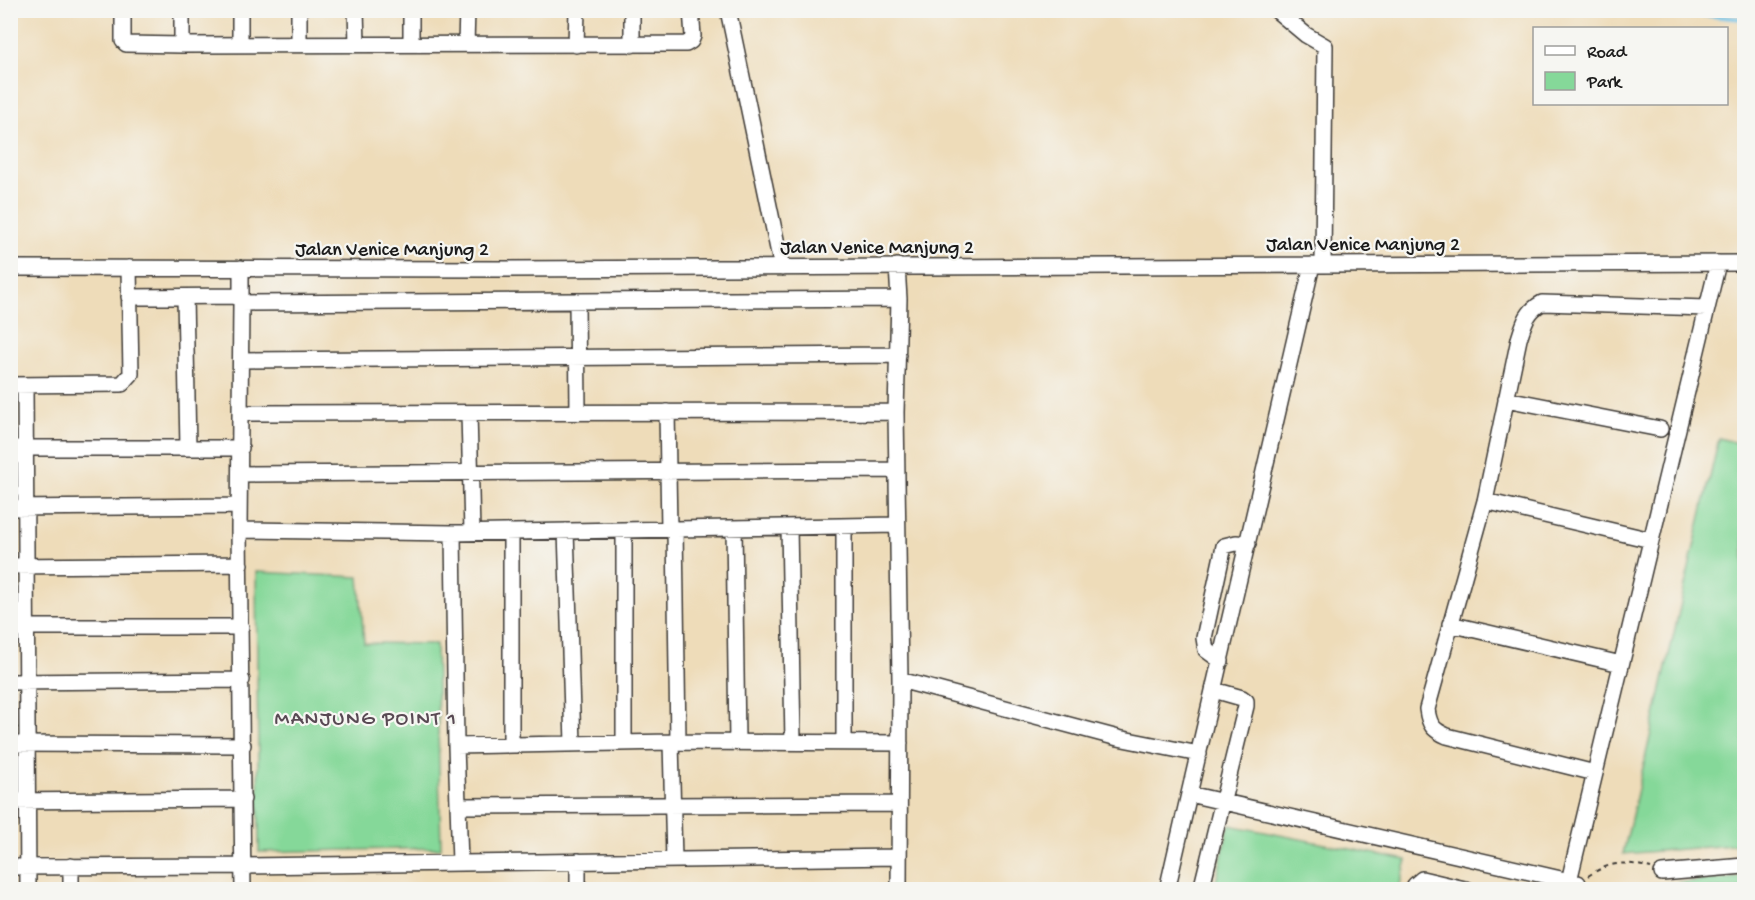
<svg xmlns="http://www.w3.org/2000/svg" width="1755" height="900" viewBox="0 0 1755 900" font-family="'Gochi Hand',sans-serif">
<rect width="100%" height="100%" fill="#f6f6f2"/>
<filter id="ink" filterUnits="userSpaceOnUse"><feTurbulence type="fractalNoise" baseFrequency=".0167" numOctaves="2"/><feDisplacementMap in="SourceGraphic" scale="12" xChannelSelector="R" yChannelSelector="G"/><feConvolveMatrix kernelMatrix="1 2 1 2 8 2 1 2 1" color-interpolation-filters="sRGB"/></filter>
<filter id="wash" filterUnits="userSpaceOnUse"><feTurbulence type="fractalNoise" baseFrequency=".008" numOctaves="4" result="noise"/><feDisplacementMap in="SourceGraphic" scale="24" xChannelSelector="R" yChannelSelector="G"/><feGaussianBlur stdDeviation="1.35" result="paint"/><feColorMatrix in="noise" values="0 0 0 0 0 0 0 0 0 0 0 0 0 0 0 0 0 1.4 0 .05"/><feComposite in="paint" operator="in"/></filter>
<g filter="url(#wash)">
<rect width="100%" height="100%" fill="#eedcb9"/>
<path fill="#85d899" stroke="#507a5a" stroke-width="1.5" d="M1719,438l25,7v399l-121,10z
M256,572l103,5 5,66 72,1 5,204 -182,4z
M1229,825l178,35 -8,29 -169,1 -15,-4z
M1744,877v12l-94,1 -2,-5z"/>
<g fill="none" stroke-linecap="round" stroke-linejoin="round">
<path stroke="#6cc3e9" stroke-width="4" d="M1648,10l96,9"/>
</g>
</g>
<g filter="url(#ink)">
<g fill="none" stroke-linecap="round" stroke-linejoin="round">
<g stroke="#3c3934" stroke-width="18">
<path id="minor" d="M123,10v31l3,3 56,1 504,-1 5,-3 2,-5 -2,-26
M182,10v35
M240,10v34
M299,10v34
M356,10l1,34
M411,10v34
M728,10l54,258
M1276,10l30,25 19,11 -2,217
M466,44l1,-34
M576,45l1,-35
M632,45v-35
M1312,265l-123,529 389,89 -1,7
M897,266l2,33 -3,113 4,268 -1,210
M10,268l497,1 1237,-6
M241,268v35
M129,297l112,-1
M185,297l3,151
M577,301l1,112
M241,360l657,-5
M10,385l112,-1 9,-10 -2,-106
M25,385l3,505
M1506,399l154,30
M667,412l2,117
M242,413l654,-1
M469,413l3,119
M10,448h231
M240,474l657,-4
M1485,501l166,39
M10,508l229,-2
M789,527l4,215
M734,528l3,214
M675,529l3,213
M239,530l214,3 444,-8
M566,531l7,212
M453,533l3,213 4,116
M10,566l230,-2
M1450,624l171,40
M10,627h231
M1221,661l-15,-11 -2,-12 20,-92 12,-3 12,1
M900,680l218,58 81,16
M10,682l232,-2
M671,742l3,118
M624,743v-213
M844,743v-217
M10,744l233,1
M511,745v-213
M456,746l215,-4 229,1
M1595,773l-148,-37c-14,-6 -18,-11 -20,-27l58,-208 34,-162c5,-16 8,-28 23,-36l165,5
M10,801l233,-2
M458,806l441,-2
M578,861v29
M10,867l233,-1 655,-9
M1662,873l82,-7
M1569,881l149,-618
M71,890v-24
M243,890l-4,-360 2,-227 658,-4
M1167,890l22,-96
M1201,890l45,-184v-5l-4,-3 -28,-8
M1414,890l1,-5 7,-6 47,11"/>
</g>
<path stroke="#3c3934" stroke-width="2" stroke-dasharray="4.5 4.5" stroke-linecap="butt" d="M1588,876c23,-15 37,-15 63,-8"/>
<use href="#minor" stroke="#fff" stroke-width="15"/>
</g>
</g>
<g text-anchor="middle" stroke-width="4.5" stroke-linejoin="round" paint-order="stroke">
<g font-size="20" fill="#1c1c1c" stroke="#f6f6f2">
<text x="1363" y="250">Jalan Venice Manjung 2</text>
<text x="877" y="253">Jalan Venice Manjung 2</text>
<text x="392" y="255">Jalan Venice Manjung 2</text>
</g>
<g font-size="21" letter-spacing="1.5" fill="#594a54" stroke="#f6f6f2">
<text x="366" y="724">MANJUNG POINT 1</text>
</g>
</g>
<rect width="1755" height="900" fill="none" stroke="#f6f6f2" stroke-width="36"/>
<rect x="1533" y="27" width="195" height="78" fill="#f6f6f2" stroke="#9f9f9c" stroke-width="1.5"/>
<rect x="1545" y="46" width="30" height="9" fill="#ffffff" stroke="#9f9f9c" stroke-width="1.5"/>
<text x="1587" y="57" font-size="18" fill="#1c1c1c">Road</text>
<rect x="1545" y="72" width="30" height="18" fill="#85d899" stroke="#9f9f9c" stroke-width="1.5"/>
<text x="1587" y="87" font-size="18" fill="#1c1c1c">Park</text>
</svg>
